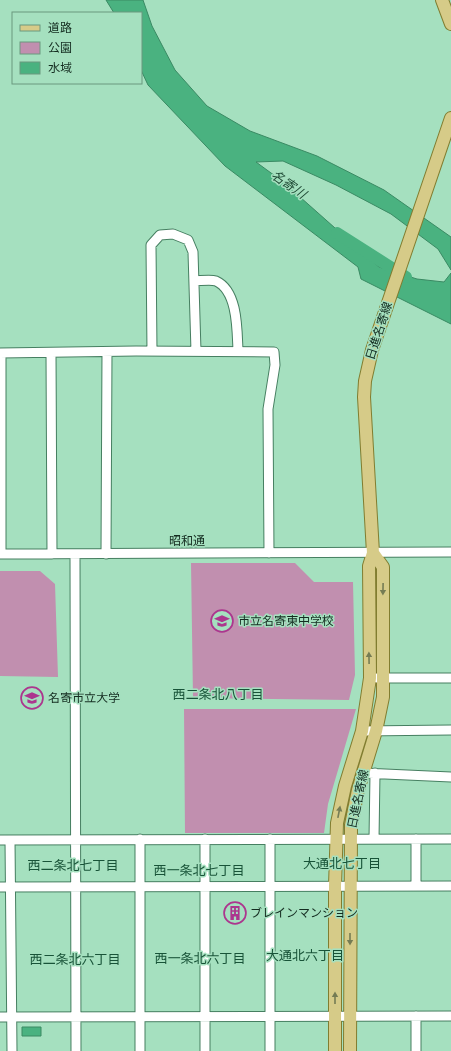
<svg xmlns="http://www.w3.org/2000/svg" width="451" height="1051" viewBox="0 0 451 1051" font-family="Commissioner,'Noto Sans JP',sans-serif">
<rect width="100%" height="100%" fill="#a5e0bf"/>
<path fill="#c18faf" d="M191,563h104l19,19h39l2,93 -6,25 -156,-2z
M0,571h40l15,13 3,93 -58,-1z
M184,709h172l-28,95 -4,29h-139z"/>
<path fill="#4ab280" stroke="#3a8a63" d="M106,0h37l9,26 23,44 32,36 43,25 67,25 67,34 67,47v33l-13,-21 -47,-35 -55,-29 -53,-24 -27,1 26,19 97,86 38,12 27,3 7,-9v51l-90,-45 -3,-12 -133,-101 -77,-81 -7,-15v-57h-27z
M22,1027h19v9h-19z"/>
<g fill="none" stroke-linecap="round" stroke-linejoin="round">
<path stroke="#4ab280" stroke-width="12" d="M337,233l69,44"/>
<g stroke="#467f61" stroke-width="11">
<path id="minor" d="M194,281c6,0 16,-2 22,0 22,10 21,49 22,70
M152,351l-1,-106 9,-10 13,-1 15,6 5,12 3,99
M0,353l136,-2 138,1 1,13 -7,44 1,144
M1,353v201
M51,353l1,201
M0,554l451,-2
M75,554l1,497
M106,554l1,-202
M377,678h74
M362,731l89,-1
M363,773l88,4
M140,839v212
M374,839l1,-66
M0,840l451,-1
M10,840l2,211
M416,886v-47
M0,887l451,-1
M416,1016v35
M0,1017l451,-1
M205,1051v-212
M270,1051v-212"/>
</g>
<g stroke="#817d30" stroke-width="14">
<path id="major" d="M442,0l9,24
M335,1051v-165l2,-63 8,-37 17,-55 5,-33 3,-20 -1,-112 4,-13 -9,-156 1,-16 7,-31 79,-232
M350,1051l1,-226 7,-35 18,-59 7,-34v-130l-10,-14"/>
</g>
<use href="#minor" stroke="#fff" stroke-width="9"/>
<use href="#major" stroke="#d6cb88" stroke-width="12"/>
</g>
<defs><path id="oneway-solid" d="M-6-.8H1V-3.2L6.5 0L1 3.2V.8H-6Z"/></defs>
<g fill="#757c54">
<use href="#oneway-solid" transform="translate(383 589) rotate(91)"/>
<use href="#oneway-solid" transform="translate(369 658) rotate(-91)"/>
<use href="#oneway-solid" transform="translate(339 812) rotate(-79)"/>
<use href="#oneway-solid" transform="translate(350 939) rotate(90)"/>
<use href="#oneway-solid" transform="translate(335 998) rotate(-90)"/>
</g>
<defs>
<g id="school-ring" transform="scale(1.15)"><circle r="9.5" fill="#a5e0bf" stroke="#ac368e" stroke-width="1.5"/><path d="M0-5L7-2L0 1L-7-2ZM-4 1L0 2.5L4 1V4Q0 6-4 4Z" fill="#ac368e"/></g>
<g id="university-ring" transform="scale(1.15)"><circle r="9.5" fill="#a5e0bf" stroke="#ac368e" stroke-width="1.5"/><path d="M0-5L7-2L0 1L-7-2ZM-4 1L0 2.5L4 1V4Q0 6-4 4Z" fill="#ac368e"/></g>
<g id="building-ring" transform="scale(1.15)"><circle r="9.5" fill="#a5e0bf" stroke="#ac368e" stroke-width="1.5"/><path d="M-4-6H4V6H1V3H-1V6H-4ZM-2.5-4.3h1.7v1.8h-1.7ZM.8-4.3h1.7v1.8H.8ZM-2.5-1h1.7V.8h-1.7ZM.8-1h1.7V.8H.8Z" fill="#ac368e"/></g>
</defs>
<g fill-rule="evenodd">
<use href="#school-ring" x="222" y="621"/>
<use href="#university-ring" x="32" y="698"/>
<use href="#building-ring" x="235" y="913"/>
</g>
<g text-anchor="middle" stroke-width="3" stroke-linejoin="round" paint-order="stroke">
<g font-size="12" fill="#142c20" stroke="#a5e0bf">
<text transform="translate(379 331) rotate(-72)" y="4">日進名寄線</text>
<text x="187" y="545">昭和通</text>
<text transform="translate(358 799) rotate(-78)" y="4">日進名寄線</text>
</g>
<g font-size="12" fill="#142c20" stroke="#a5e0bf" text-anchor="start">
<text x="238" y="625">市立名寄東中学校</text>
<text x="48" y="702">名寄市立大学</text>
<text x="250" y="917">ブレインマンション</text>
</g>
<g font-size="13" font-style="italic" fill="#1d4833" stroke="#a5e0bf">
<text transform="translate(289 184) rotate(35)" y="5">名寄川</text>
</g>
<g font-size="13" fill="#185338" stroke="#a5e0bf">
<text x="218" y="699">西二条北八丁目</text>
<text x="342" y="868">大通北七丁目</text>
<text x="73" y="870">西二条北七丁目</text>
<text x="199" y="875">西一条北七丁目</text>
<text x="305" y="960">大通北六丁目</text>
<text x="200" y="963">西一条北六丁目</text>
<text x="75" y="964">西二条北六丁目</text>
</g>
</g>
<rect x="12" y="12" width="130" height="72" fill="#a5e0bf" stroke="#6b987f"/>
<rect x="20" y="25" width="20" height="6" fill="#d6cb88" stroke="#6b987f"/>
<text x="48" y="32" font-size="12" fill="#142c20">道路</text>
<rect x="20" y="42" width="20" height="12" fill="#c18faf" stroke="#6b987f"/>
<text x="48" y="52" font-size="12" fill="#142c20">公園</text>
<rect x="20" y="62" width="20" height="12" fill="#4ab280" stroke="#6b987f"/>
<text x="48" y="72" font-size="12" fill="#142c20">水域</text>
</svg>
